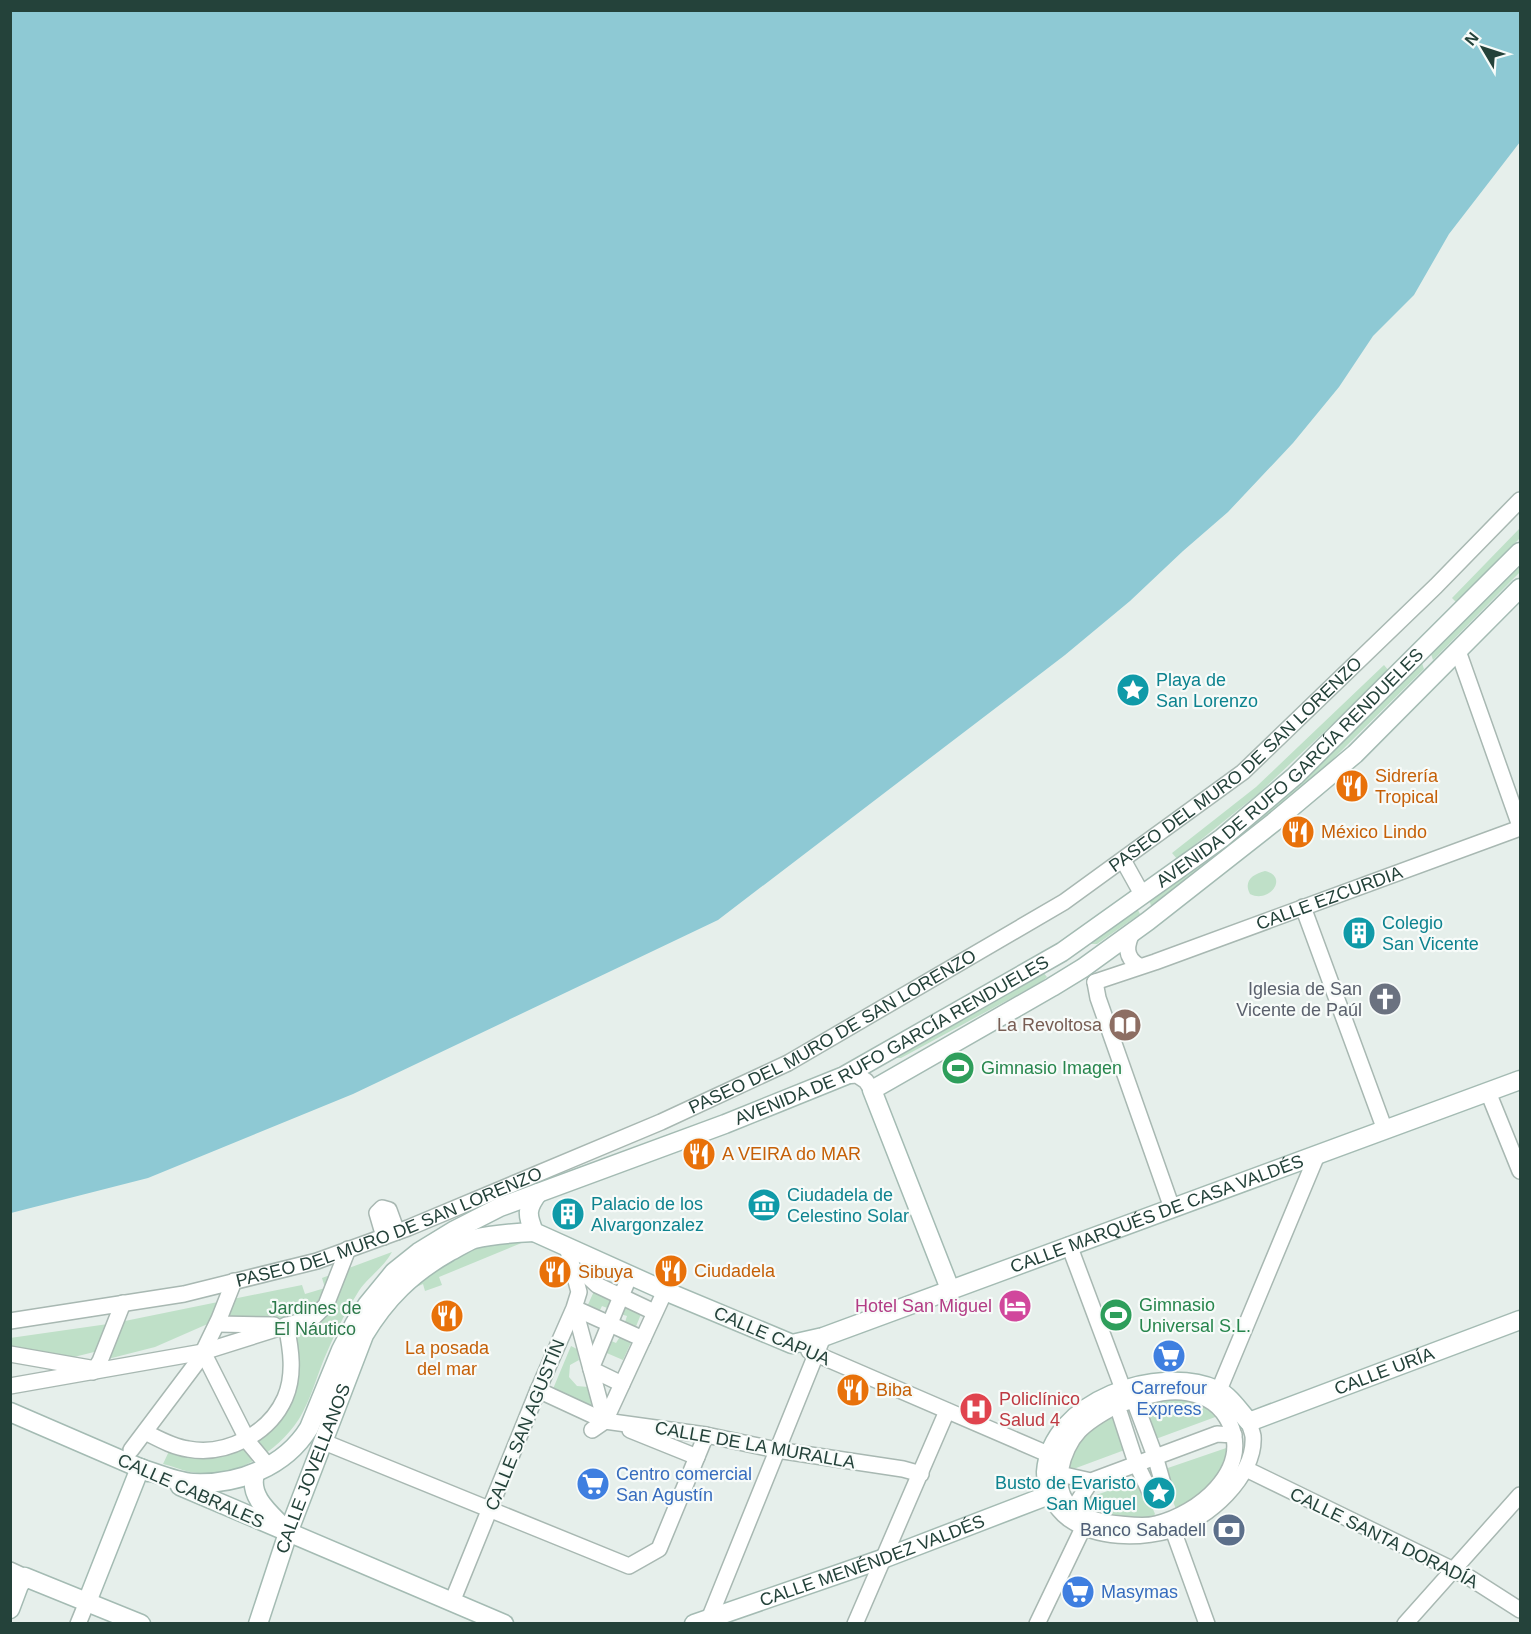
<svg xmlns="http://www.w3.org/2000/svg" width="1531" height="1634" viewBox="0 0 1531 1634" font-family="Arial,sans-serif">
<rect width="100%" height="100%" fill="#e6efeb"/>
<path fill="#bfe0c8" d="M1520,528v10l-63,65 -5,-5z
M1520,560v12l-87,88 -3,-9z
M1421,660l3,9 -95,94 -32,29 -104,84 -42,30 -2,-7z
M1384,665l5,6 -130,122 -82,66 -5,-6 84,-66z
M1265,871c24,5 5,33 -15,23 -7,-13 3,-20 15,-23z
M1137,908l3,6 -43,30h-8v-3z
M1043,972l4,5 -6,5 -140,76h-4l-1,-2z
M513,1240l11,2 -85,35 3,8 -17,6 -2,-7 -9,4c32,-29 55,-44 99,-48z
M392,1252c-10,18 -26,26 -35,42 -13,20 -24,44 -33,65 -8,20 -14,42 -25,60 -23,35 -66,61 -109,53 -9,-2 -18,-6 -27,-8l7,-15 35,6 75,-41 9,-96 -70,1 -64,28 -55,14 -2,-10 -24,6v5l-63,-8 -1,-16 105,-15 187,-38 3,9 20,-6 -3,-10z
M595,1289l21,9 -6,11 -8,-3 -4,8 -12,-5z
M622,1301l21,8 -8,20 -11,-4 3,-9 -10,-3z
M621,1335l11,5 -9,20 -21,-9 5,-12 9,4z
M571,1346l6,3 2,11 -9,5 -1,12 8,9 11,1 6,18 -9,5 -35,-14z
M1161,1397l40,3 17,16 -65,24 -15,-38z
M1114,1410l16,38 -62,23 6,-27z
M1235,1445l-26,47 -33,17 -15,-37 1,-2z
M1139,1480h2l14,34 -3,5 -30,1 -41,-10 -2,-9z"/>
<path fill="#8ec9d4" d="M10,11h1510v131l-71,92 -35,61 -41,41 -34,51 -46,56 -65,69 -45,39 -53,50 -65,54 -347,265 -365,174 -205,84 -137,35z"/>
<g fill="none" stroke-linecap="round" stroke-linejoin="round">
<g stroke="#a8b8b2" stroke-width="18">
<g id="street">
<path d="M1458,651l62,175"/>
<path d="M1123,860l15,27"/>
<path d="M1303,907l82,223"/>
<path d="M1133,931c-7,14 -9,26 6,35"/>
<path id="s1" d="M1095,982l60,-20 365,-134"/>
<path d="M1095,982l3,16 74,210"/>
<path d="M844,1076l13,-1 9,6 6,9"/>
<path d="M1488,1092l32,79"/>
<path d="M384,1237l-7,-24 5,-5 7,2 8,22"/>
<path d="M1069,1245l54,144"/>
<path d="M583,1272l14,13 57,27"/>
<path d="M234,1281l-15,38 -16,33 46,91 19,23"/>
<path d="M581,1311l62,28"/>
<path id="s2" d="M10,1321l174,-27 133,-33 91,-33 253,-106 127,-59 276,-161 179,-130 193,-186 84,-86"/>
<path d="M578,1321l27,100h3"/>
<path d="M217,1324l57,1"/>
<path d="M809,1351l241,104"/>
<path d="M10,1354l80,14"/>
<path d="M93,1372l7,-11 23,-58"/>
<path d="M622,1384l-31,-15 36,-87"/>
<path d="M10,1386l193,-34 111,-35 12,-12 22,-56"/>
<path d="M538,1390l67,31 60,-130"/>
<path d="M1219,1390l98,-235"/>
<path d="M1134,1400l21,56 11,38 -14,2 -16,-33 -19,-58z"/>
<path d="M1117,1405c-13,7 -28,15 -38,26 -17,18 -30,59 -6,78 13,10 30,14 47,15 11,1 25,3 36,0 42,-10 95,-53 74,-100 -9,-19 -22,-27 -42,-31 -18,-4 -37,2 -54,7"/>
<path d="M592,1430l13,-9 101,14 71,15 126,19 18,5"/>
<path d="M630,1430l67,27"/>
<path d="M145,1432c14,7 28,15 43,17 38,7 81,-15 97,-51 10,-23 6,-49 1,-73"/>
<path d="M324,1442l305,124 30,-17 47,-114"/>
<path d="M131,1450l73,-97"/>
<path d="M1246,1469l224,109 50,32"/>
<path d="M1060,1474l31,7 126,-47 17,1"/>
<path d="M1049,1495c6,9 11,18 20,24 29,20 69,20 102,11 36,-10 85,-54 82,-94 -1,-5 -3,-9 -4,-14"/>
<path d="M1073,1509l18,-28"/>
<path d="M1173,1530l34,94"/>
<path d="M10,1570l15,7"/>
<path d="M452,1602l86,-212 36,-82 5,-16 -12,-45"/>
<path d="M709,1619l114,-282"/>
<path d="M78,1624l9,-22"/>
<path d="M855,1624l92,-213"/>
<path d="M1037,1624l46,-96"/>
<path d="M1405,1624l115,-129"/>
</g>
</g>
<g stroke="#a4bbb3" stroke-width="21">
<g id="secondary">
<path id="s3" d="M538,1193c-12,16 -11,22 -4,39l131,59 127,53 31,-7 697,-257"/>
<path d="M950,1289l-78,-199 180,-103 31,-19 65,-47 126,-99 81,-68 165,-166"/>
<path d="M10,1412l139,60"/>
<path id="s4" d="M140,1468c16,5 36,14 53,15 45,2 92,-16 116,-55l32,-78 14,-27 12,-18 27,-33 25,-20 36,-22 45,-23 225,-83 119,-48 218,-124 160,-114 73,-62 225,-224"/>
<path d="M255,1474c-7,23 16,40 30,55"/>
<path d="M180,1486l324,138"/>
<path d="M87,1602l53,-134"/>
<path d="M10,1609l9,-24 6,-8 116,47"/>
<path id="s5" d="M258,1624l30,-91 76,-198c22,-37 48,-62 85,-83 8,-4 17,-10 25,-13 20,-5 40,-6 60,-7"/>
<path id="s6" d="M694,1624l191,-66 164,-63c-1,-7 -3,-16 -3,-23 5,-71 113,-108 171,-82 13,6 23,22 32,32l271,-102"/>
</g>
</g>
<use href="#street" stroke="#fff" stroke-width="15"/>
<use href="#secondary" stroke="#fff" stroke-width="18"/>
</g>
<defs>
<g id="sight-disc" transform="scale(1.725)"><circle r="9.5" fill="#0f9aa8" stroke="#f7fbf9"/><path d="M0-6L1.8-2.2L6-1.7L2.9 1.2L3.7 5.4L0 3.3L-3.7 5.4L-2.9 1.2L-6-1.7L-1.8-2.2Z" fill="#fff"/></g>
<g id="restaurant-disc" transform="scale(1.725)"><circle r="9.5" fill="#e8710a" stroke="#f7fbf9"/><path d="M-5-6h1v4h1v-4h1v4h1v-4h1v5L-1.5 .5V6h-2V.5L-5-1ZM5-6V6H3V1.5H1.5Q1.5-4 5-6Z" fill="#fff"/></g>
<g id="building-disc" transform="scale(1.725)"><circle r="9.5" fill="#0f9aa8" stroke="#f7fbf9"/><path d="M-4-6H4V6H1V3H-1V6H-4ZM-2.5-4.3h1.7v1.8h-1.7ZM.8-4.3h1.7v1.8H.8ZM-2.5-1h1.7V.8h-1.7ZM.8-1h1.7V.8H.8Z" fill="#fff"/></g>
<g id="church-disc" transform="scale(1.725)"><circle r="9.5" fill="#6b7280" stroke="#f7fbf9"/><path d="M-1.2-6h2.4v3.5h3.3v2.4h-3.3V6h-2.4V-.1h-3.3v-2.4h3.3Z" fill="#fff"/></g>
<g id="library-disc" transform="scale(1.725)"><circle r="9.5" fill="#8d6e63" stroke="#f7fbf9"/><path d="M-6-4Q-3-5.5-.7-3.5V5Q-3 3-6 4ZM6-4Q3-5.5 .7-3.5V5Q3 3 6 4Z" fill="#fff"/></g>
<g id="stadium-disc" transform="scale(1.725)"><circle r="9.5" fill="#2e9e5b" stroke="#f7fbf9"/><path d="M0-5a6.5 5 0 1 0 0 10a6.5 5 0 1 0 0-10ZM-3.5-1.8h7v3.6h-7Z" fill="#fff"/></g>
<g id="museum-disc" transform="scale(1.725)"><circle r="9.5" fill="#0f9aa8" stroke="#f7fbf9"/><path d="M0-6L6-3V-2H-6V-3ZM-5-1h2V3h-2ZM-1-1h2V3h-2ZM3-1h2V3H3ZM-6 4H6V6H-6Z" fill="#fff"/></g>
<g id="hotel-disc" transform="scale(1.725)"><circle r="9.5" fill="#d1479c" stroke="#f7fbf9"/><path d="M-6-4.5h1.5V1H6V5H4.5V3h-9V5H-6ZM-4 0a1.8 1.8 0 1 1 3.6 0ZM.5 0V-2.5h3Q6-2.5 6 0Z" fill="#fff"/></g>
<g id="supermarket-disc" transform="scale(1.725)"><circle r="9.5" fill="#3f7fe0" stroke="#f7fbf9"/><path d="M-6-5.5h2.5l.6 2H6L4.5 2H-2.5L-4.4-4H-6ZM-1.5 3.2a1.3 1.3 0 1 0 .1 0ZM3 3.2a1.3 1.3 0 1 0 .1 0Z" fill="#fff"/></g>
<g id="hospital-disc" transform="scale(1.725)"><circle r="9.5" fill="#e0444e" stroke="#f7fbf9"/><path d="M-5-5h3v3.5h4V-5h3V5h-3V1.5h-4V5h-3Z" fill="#fff"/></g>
<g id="bank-disc" transform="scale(1.725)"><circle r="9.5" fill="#5c6f8a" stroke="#f7fbf9"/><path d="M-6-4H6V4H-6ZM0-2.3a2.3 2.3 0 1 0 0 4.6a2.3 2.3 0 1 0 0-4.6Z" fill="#fff"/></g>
</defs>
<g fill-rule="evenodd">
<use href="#sight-disc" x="1133" y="690"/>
<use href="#restaurant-disc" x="1352" y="786"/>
<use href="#restaurant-disc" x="1298" y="832"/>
<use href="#building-disc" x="1359" y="933"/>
<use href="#church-disc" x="1385" y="999"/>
<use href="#library-disc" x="1125" y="1025"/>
<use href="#stadium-disc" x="958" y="1068"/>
<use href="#restaurant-disc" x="699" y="1154"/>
<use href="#museum-disc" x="764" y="1205"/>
<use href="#building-disc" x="568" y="1214"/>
<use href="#restaurant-disc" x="671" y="1271"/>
<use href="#restaurant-disc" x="555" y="1272"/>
<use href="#hotel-disc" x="1015" y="1306"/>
<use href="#stadium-disc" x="1116" y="1315"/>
<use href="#restaurant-disc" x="447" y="1316"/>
<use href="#supermarket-disc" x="1169" y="1356"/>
<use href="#restaurant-disc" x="853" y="1390"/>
<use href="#hospital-disc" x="976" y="1409"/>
<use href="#supermarket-disc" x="593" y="1484"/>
<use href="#sight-disc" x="1159" y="1493"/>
<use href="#bank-disc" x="1229" y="1530"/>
<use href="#supermarket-disc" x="1078" y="1592"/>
</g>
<g text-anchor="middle" stroke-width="4.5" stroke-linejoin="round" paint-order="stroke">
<g font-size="18" fill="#0d838f" stroke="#f7fbf9" text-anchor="start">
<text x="1156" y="686">Playa de<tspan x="1156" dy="21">San Lorenzo</tspan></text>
<text x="1382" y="929">Colegio<tspan x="1382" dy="21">San Vicente</tspan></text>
<text x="787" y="1201">Ciudadela de<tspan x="787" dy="21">Celestino Solar</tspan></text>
<text x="591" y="1210">Palacio de los<tspan x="591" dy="21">Alvargonzalez</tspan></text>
<text x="1136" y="1489" text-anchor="end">Busto de Evaristo<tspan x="1136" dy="21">San Miguel</tspan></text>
</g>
<g font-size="18" fill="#24423a" stroke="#f7fbf9">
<text dy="6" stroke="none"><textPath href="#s2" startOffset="1364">PASEO DEL MURO DE SAN LORENZO</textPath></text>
<text dy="6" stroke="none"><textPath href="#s4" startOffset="1406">AVENIDA DE RUFO GARCÍA RENDUELES</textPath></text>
<text dy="6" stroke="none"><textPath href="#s1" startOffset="249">CALLE EZCURDIA</textPath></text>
<text dy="6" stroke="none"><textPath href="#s2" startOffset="878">PASEO DEL MURO DE SAN LORENZO</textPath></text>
<text dy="6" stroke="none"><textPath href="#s4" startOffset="920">AVENIDA DE RUFO GARCÍA RENDUELES</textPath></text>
<text dy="6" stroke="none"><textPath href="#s3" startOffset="711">CALLE MARQUÉS DE CASA VALDÉS</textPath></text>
<text dy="6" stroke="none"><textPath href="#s2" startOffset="392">PASEO DEL MURO DE SAN LORENZO</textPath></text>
<text transform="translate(772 1336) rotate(23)" y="6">CALLE CAPUA</text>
<text dy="6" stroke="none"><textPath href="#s6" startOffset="806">CALLE URÍA</textPath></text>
<text transform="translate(525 1425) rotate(-68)" y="6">CALLE SAN AGUSTÍN</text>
<text transform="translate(755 1445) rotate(10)" y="6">CALLE DE LA MURALLA</text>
<text dy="6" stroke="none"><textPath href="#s5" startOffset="165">CALLE JOVELLANOS</textPath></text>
<text transform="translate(191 1491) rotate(24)" y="6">CALLE CABRALES</text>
<text transform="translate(1384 1538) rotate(26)" y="6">CALLE SANTA DORADÍA</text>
<text dy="6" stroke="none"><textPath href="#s6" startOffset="189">CALLE MENÉNDEZ VALDÉS</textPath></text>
</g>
<g font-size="18" fill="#c56008" stroke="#f7fbf9" text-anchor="start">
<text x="1375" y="782">Sidrería<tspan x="1375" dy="21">Tropical</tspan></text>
<text x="1321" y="838">México Lindo</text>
<text x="722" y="1160">A VEIRA do MAR</text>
<text x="694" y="1277">Ciudadela</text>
<text x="578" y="1278">Sibuya</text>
<text x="447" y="1354" text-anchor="middle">La posada<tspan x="447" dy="21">del mar</tspan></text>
<text x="876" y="1396">Biba</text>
</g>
<g font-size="18" fill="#5b616d" stroke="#f7fbf9" text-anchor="end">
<text x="1362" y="995">Iglesia de San<tspan x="1362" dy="21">Vicente de Paúl</tspan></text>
</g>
<g font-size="18" fill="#785e54" stroke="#f7fbf9" text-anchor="end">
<text x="1102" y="1031">La Revoltosa</text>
</g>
<g font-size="18" fill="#27864d" stroke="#f7fbf9" text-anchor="start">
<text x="981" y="1074">Gimnasio Imagen</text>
<text x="1139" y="1311">Gimnasio<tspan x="1139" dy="21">Universal S.L.</tspan></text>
</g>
<g font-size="18" fill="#b23c85" stroke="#f7fbf9" text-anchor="end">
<text x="992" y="1312">Hotel San Miguel</text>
</g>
<g font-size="18" fill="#2d7a4b" stroke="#f7fbf9">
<text x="315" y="1314">Jardines de<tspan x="315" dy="21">El Náutico</tspan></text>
</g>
<g font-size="18" fill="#366cbe" stroke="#f7fbf9" text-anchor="start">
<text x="1169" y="1394" text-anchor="middle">Carrefour<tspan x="1169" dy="21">Express</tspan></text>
<text x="616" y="1480">Centro comercial<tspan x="616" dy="21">San Agustín</tspan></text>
<text x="1101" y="1598">Masymas</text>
</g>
<g font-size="18" fill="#be3a42" stroke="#f7fbf9" text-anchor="start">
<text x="999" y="1405">Policlínico<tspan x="999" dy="21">Salud 4</tspan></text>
</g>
<g font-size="18" fill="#4e5e75" stroke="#f7fbf9" text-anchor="end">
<text x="1206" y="1536">Banco Sabadell</text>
</g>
</g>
<rect width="1531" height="1634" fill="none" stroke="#24423a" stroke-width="24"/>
<g transform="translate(1483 48) rotate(309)" stroke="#f7fbf9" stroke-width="4.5" paint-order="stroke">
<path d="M0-4.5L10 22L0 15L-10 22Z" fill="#24423a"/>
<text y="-9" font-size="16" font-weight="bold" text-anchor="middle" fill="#24423a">N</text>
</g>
</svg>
